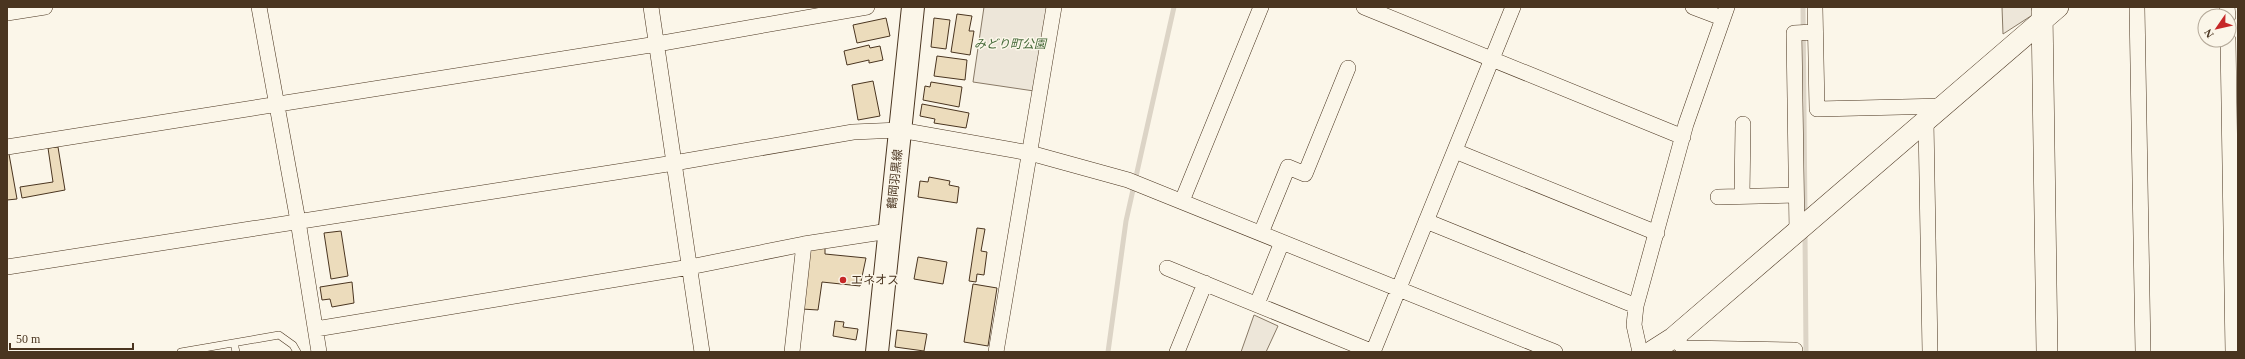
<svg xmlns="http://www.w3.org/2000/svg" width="2245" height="359" viewBox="0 0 2245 359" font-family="'Times New Roman','Noto Sans JP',serif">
<rect width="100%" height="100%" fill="#fbf6e9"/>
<path fill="#ede6d9" stroke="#887966" d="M984,7h63l-13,84 -61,-9z
M2002,7h31l1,7 -31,20z
M1254,315l24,11 -12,26h-25z"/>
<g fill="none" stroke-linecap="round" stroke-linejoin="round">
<path stroke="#dcd4c6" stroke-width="5" d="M1803,7l2,209
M1805,232l1,120
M1108,352l18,-131 48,-214"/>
</g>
<path fill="#ecdcbc" stroke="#4a3520" d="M957,14l15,2 -3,15h5l-4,24 -19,-3z
M886,18l4,18 -33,7 -4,-18z
M934,18l16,2 -4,29 -15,-2z
M869,45l1,3 10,-2 3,14 -14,3v-3l-22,5 -3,-14z
M937,56l30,4 -2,20 -31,-4z
M873,81l7,35 -22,4 -6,-35z
M931,82l31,5 -3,20 -36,-7 2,-14 5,1z
M922,104l47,9 -3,15 -32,-5 1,-4 -15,-3z
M58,147l7,43 -43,8 -2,-11 33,-5 -5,-34z
M7,154h2l8,45 -10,1z
M929,177l21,4 -1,4 10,2 -2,16 -39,-6 2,-16 8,1z
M977,228l8,1 -4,22 6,1 -3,23 -7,-1 -1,8 -7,-1z
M341,231l7,45 -17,3 -7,-46z
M825,244v10l41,4 -6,28 -38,-4 -4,28 -16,-1 7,-56 5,-7z
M918,257l29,5 -4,22 -29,-5z
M352,282l2,21 -22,4 -2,-8 -8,1 -2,-13z
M973,284l24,4 -9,58 -24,-4z
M835,321l9,1 -1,5 15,2 -2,11 -23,-4z
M897,330l30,4 -3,17 -29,-4z"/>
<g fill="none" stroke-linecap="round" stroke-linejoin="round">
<g stroke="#4a3520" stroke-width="8">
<path id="lane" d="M234,343l2,9
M181,352l98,-17 14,10 4,7"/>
</g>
<g stroke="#4a3520" stroke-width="16">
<path id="street" d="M259,7l39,214 21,131
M651,7l51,345
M1364,7l319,130
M1693,7l29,11
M1815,7l2,102 127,-3
M2137,7l6,345
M2227,7l1,9
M7,13l38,-6
M2228,40l5,312
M1926,121l4,231
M7,147l650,-103 210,-37
M1455,151l202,82
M1742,196l1,-72
M1718,197l78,-2
M1182,201l79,-194
M1426,221l210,85
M1261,233l27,-66 17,7 43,-106
M1797,233l-3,-200 21,-1
M7,267l667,-104 179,-31 47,-2 130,23 98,27 427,172
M1167,268l206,84 140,-345
M1257,304l25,-62
M316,329l374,-62 114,-23 85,-13
M1673,338l11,10 111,2
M792,352l12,-108
M996,352l58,-345
M1177,352l28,-69
M1640,352l-6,-27 2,-19 50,-182 41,-117"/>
</g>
<g stroke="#4a3520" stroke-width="22">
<path id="secondary" d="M2042,11l5,341
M1651,352l22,-14 385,-331"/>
</g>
<g stroke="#4a3520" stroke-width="24">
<path id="primary" d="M877,352l36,-345"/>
</g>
<use href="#lane" stroke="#fbf6e9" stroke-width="7"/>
<use href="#street" stroke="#fbf6e9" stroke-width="15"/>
<use href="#secondary" stroke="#fbf6e9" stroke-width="21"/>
<use href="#primary" stroke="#fbf6e9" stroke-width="22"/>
</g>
<circle fill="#c62828" stroke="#fbf6e9" stroke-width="1.5" cx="843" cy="280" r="4"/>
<g text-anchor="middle" stroke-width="3" stroke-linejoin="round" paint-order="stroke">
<g font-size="12" font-style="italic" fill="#436837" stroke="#fbf6e9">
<text x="1010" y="48">みどり町公園</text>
</g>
<g font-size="12" fill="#4a3520" stroke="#fbf6e9">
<text transform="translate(895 179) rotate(-84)" y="4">鶴岡羽黒線</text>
</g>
<g font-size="12" fill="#4a3520" stroke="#fbf6e9" text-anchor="start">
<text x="851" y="284">エネオス</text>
</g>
</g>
<rect width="2245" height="359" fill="none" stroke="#4a3520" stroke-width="16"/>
<g transform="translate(2217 28) rotate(236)"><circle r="19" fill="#fbf6e9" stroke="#b4a999"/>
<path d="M0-3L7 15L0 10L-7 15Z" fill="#c62828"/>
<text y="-6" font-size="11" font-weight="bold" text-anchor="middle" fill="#4a3520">N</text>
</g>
<path d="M10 343v6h123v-6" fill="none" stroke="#4a3520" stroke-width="2"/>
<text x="16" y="343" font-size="12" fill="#4a3520" stroke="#fbf6e9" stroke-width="3" paint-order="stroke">50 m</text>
</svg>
